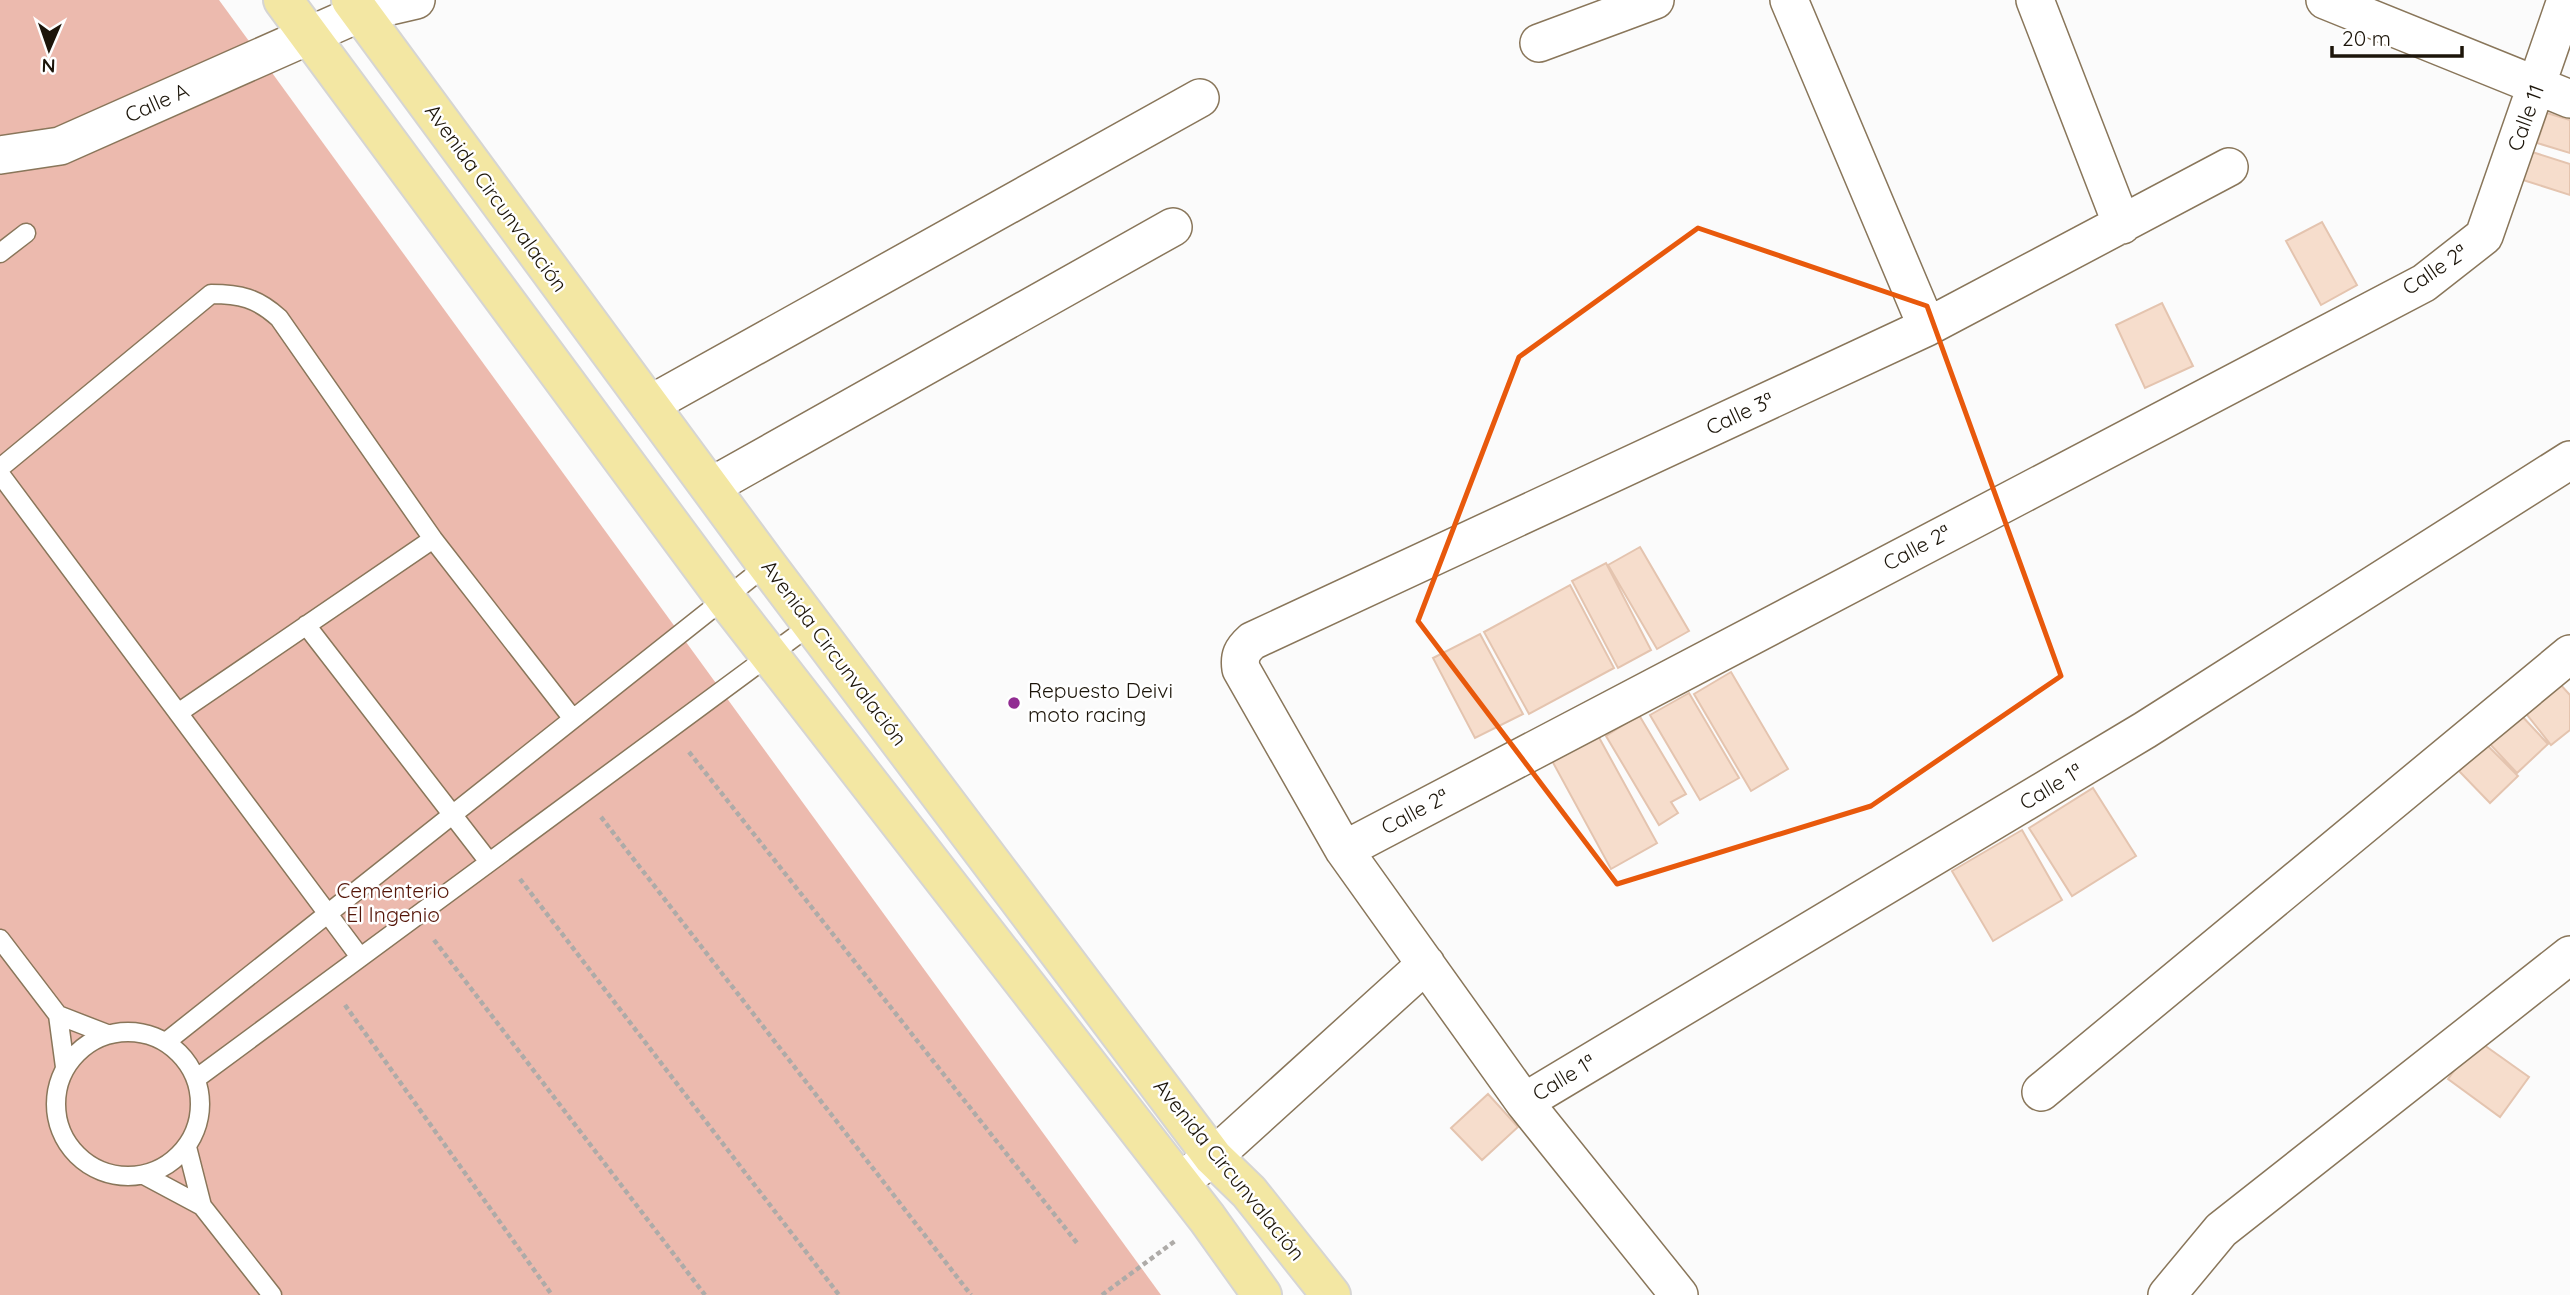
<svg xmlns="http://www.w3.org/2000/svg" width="2570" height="1295" viewBox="0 0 2570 1295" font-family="Quicksand,sans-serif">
<rect width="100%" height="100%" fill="#fbfbfb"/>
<path fill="#ecbaae" d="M0,0h219l942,1295h-1161z"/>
<path fill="#f6ddcc" stroke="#e4c4af" stroke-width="2" d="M2547,113l23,7v33l-33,-10z
M2529,151l41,13v31l-50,-16z
M2322,222l35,63 -36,20 -35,-64z
M2162,303l31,63 -48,22 -29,-63z
M1640,547l49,84 -32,18 -49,-84z
M1606,563l45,87 -33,18 -46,-87z
M1570,585l44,83 -85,46 -45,-82z
M1480,634l43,80 -48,24 -42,-80z
M1731,672l57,97 -37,22 -57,-97z
M2559,683l11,12v35l-19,15 -27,-34z
M1689,693l50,85 -39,22 -50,-85z
M2520,714l28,30 -31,29 -28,-30z
M1639,715l47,79 -15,8 7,11 -19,12 -53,-89z
M1596,732l61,111 -46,26 -61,-112z
M2486,744l32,32 -28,27 -31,-32z
M2093,788l43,68 -64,40 -43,-68z
M2022,830l40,70 -69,41 -41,-70z
M2477,1040l52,37 -29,40 -52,-38z
M1488,1094l30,33 -36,33 -31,-32z"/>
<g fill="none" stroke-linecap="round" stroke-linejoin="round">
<g stroke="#89765a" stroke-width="21">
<path id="lane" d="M0,253l26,-20
M0,468l211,-174c29,0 46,4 68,24l154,221 140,180
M0,474l360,483
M306,625l183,237
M178,713l255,-174
M0,939l58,76 7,52
M58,1015l49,19
M56 1104a72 72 0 1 1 144 0a72 72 0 1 1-144 0Z
M166,1042l601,-477
M197,1078l615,-454
M187,1147l15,59 70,89
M144,1175l58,31"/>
</g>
<g stroke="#89765a" stroke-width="40">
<path id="street" d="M1789,0l138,327
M2035,0l87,225
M2325,0l245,99
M1539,43l116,-43
M0,155l60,-9 300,-133 56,-13
M649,405l551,-307
M710,487l463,-260
M1344,850l1080,-567 60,-47 82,-236
M2041,1092l529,-438
M1524,1102l621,-372 425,-270
M1179,1182l34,-25 213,-193
M1679,1295l-155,-193 -180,-252 -103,-181c-2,-13 1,-19 11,-28l675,-314 302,-160
M2167,1295l54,-65 349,-275"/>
</g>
<g stroke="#d6d5d3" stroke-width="42">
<path id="primary" d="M283,0l442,598 482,620 55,77
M351,0l416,565 446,592 36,35 82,103"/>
</g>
<path stroke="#aeaba8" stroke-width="4.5" stroke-dasharray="5 3.5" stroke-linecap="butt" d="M689,752l388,491
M601,817l370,478
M520,879l319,416
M434,940l271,355
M345,1005l207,290
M1102,1295l73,-54"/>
<use href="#lane" stroke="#fff" stroke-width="18"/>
<use href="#street" stroke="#fff" stroke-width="37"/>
<use href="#primary" stroke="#f3e7a3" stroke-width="38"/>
</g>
<path fill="none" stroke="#e8590c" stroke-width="5" stroke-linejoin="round" d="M1698,228l229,78 134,370 -190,130 -254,78 -199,-263 101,-264z"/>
<circle fill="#912c92" stroke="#fff" stroke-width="2.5" cx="1014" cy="703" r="7"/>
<g text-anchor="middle" stroke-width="5" stroke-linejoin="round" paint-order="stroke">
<g font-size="21" fill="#1c150a" stroke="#fff">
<text transform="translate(157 103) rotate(-24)" y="7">Calle A</text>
<text transform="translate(2526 118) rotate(-70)" y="7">Calle 11</text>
<text transform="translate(496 198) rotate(54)" y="7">Avenida Circunvalación</text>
<text transform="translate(2435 270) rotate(-34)" y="7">Calle 2ª</text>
<text transform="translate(1740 414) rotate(-25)" y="7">Calle 3ª</text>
<text transform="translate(1917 548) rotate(-28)" y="7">Calle 2ª</text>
<text transform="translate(834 653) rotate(53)" y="7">Avenida Circunvalación</text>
<text transform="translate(2051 787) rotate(-31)" y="7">Calle 1ª</text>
<text transform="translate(1415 812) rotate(-28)" y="7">Calle 2ª</text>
<text transform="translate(1564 1078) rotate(-31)" y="7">Calle 1ª</text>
<text transform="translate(1229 1170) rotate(51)" y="7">Avenida Circunvalación</text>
</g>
<g font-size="21" fill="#1c150a" stroke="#fff" text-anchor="start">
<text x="1028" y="698">Repuesto Deivi<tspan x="1028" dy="24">moto racing</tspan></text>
</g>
<g font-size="21" fill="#551609" stroke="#fff">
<text x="393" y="898">Cementerio<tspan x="393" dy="24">El Ingenio</tspan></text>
</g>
</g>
<g transform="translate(49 49) rotate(182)" stroke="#ffffff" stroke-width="5" paint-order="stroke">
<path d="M0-5L12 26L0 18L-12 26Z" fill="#1c150a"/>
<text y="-10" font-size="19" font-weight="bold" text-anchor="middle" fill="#1c150a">N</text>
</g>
<path d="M2332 46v10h130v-10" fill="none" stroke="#1c150a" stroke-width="3.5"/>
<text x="2342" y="46" font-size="21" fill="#1c150a" stroke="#ffffff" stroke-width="5" paint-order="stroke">20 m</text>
</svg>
